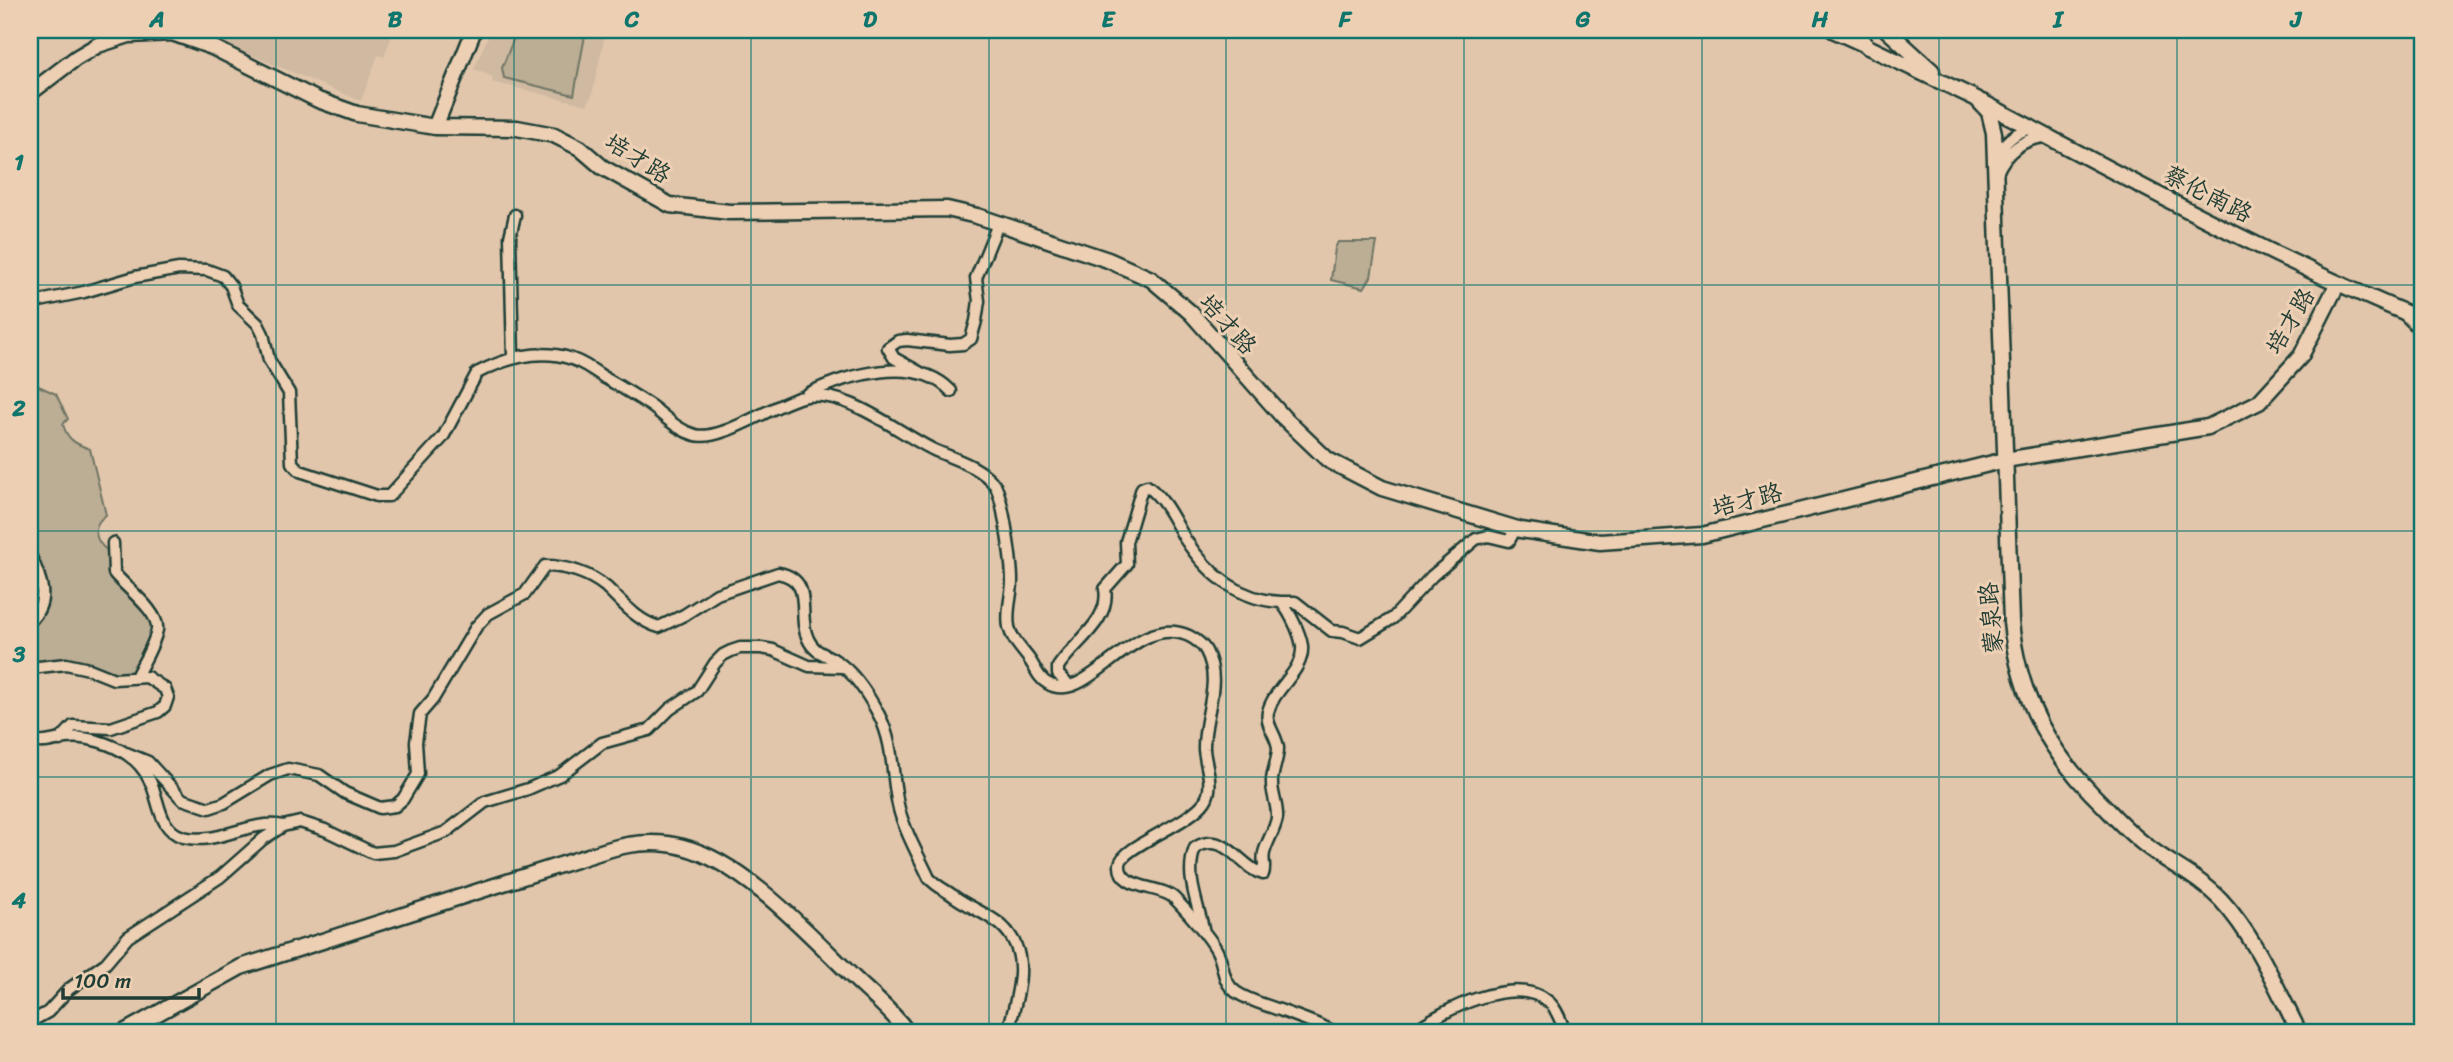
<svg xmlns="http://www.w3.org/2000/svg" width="2453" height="1062" viewBox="0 0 2453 1062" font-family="Sriracha,'LXGW WenKai TC',sans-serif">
<rect width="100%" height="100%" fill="#e1c6ac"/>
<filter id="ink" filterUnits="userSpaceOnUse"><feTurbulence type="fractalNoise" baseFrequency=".0143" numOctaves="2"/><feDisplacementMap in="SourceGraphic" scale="14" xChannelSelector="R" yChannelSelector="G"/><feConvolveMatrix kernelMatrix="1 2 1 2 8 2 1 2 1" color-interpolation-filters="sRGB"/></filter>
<g filter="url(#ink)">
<path fill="#cfb9a1" d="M182,30h212l-10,27 -6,-2 -17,46 -105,-44z
M491,30h115l-14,65 -5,10 -95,-23 1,-5 -19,-8z"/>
<path fill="#bcad95" stroke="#6e7564" stroke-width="2" d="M502,30h84l-12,65 -70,-17 -2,-10 13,-33z
M1338,242h39l-6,35 -7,11 -33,-8 4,-32z
M30,382l26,12 12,25 -5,5c4,16 13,20 27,25l16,66c-15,10 -12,26 2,36l1,24 42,45 2,7 -20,46c-20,4 -34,-7 -53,-11 -16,-4 -34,-3 -50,1v-36l7,-5 10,-18 1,-12 -4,-19 -14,-28z"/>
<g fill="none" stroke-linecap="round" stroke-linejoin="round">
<g stroke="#1f3d34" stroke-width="15">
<path id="street" d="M1997,158c6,-16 18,-26 35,-30
M1997,173c9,-22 27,-35 50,-36
M30,303l54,-11 51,-15 44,-8 28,1 16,6 8,10 7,19 20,19 5,10 6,26 20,33 3,70 8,8 77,25h12l54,-59 34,-64c29,-15 63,-25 95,-14 12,4 23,12 33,19 16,9 31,18 46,28 15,11 26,24 44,29 26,7 79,-31 107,-38 43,-10 96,36 132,53 20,9 46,16 60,34 9,10 18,81 18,97 0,15 -6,30 -3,46 3,13 12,21 20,32 6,8 9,19 18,24 40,26 87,-73 142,-47 8,4 13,8 17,15 17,32 -3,65 -2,98 1,16 11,37 1,52 -15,23 -83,45 -85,63 -2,26 41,21 54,34 12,12 36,39 43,53 8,15 4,30 19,41 10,7 23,11 35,15 22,8 43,15 64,25
M2404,314l19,19
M513,358l-3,-121 5,-22
M921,373l-27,-15 -6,-10 10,-7 9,-1 43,5 13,-1 8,-5 5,-18 3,-20 -3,-23 22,-54
M807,394c39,-19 109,-40 144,-3
M113,543l1,30c11,14 46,39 43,57 -3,16 -14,32 -21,47
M30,555c11,23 21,46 0,66
M1281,602h14l37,29 11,1 17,6 33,-20 39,-42 44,-37 12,-3 21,5 7,-13
M30,668l36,-4 23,5 25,10 33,-2 18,12 3,8 -3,9 -7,6 -47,16 -38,-2 -13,14
M1068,685l-10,-11v-7c15,-24 53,-46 47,-78l22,-25 -1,-22 16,-54 5,-2c18,13 27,34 38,53 23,35 54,61 96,63 9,10 19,31 21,44 2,26 -28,41 -34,66 -3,13 9,23 10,36 0,11 -5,21 -6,32 -1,13 6,25 5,38 -2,12 -10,23 -13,35 -2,8 2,14 -1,21 -23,-6 -38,-45 -68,-26 -11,28 4,57 9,85
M30,740c14,5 22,0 36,-2 19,-3 47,6 62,17 9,6 16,14 21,24 11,19 8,50 34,58 35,9 66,-18 100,-11
M126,753l22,9 34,37 27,9 15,-5 46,-28 18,-6 31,6 26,18 35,15 15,-2 8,-7 15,-25 -2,-32 4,-28 13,-15 43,-72 12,-13 37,-20 20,-28c21,0 44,7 61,21 16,15 31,34 53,40l25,-12 33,-21 61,-21c38,7 18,42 30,66 7,15 17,14 28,22 19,12 33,35 43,54 16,31 12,62 20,94 6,24 20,47 30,69 8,9 17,12 26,19 14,10 33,17 46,28 33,29 15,73 7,107
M30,1022l18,-10 21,-23 37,-26 22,-26 92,-60 43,-38 20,-13 17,-4 25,8 48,23 21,-2 52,-19 39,-30 43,-13 32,-14 42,-32 47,-13 21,-21 27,-18 18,-28 8,-8 8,-4 9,-3h21l12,2 36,16 33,1
M1413,1032c30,-22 103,-60 137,-29 8,8 11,19 15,29"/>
</g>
<g stroke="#1f3d34" stroke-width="19">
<path id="secondary" d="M1833,30l31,14
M1855,30l5,8 8,9 109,52 12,13 5,21 17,489c8,78 39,132 94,185 12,13 25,26 39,37 25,20 54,32 77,56 35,38 55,87 78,132
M1887,30l45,41
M30,93l46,-35 22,-13 31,-10 43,-2 40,14 106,53 39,14 78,13 82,1 37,7 26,13 22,19 68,38 59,7 218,-3 30,7 131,44 43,19 40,34 92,104 45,43 54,28 139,42 79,12 102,-7 303,-75 203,-33 51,-25 42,-46 37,-73
M1982,102c145,76 289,156 441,218
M435,127l39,-97
M124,1032l117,-65 363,-116c25,-8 52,-11 79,-4 59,15 121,82 164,124 18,19 46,40 60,61"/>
</g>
<use href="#street" stroke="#edcfb3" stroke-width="10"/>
<use href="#secondary" stroke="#edcfb3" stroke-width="14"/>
</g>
</g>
<path fill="none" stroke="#0f766e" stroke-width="2" stroke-opacity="0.55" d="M276,30v1002M514,30v1002M751,30v1002M989,30v1002M1226,30v1002M1464,30v1002M1702,30v1002M1939,30v1002M2177,30v1002M30,285h2393M30,531h2393M30,777h2393"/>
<g text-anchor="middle" stroke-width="6" stroke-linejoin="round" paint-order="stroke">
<g font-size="24" fill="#1f3d34" stroke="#edcfb3">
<text transform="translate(638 158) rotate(32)" y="8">培才路</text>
<text transform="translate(2208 194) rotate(27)" y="8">蔡伦南路</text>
<text transform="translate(2290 321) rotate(-59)" y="8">培才路</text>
<text transform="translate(1228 324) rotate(48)" y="8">培才路</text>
<text transform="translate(1747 500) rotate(-14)" y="8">培才路</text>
<text transform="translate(1991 618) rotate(-95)" y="8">蒙泉路</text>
</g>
</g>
<rect width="2453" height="1062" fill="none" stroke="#edcfb3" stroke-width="77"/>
<path d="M63 988v10h136v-10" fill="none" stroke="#1f3d34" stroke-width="3.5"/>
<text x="74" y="988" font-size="21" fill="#1f3d34" stroke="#edcfb3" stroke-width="5" paint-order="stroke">100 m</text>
<rect x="38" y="38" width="2376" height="986" fill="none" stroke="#0f766e" stroke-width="2.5"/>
<g font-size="23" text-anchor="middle" font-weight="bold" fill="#0f766e">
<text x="157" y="27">A</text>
<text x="395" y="27">B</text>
<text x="632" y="27">C</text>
<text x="870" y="27">D</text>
<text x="1108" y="27">E</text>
<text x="1345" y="27">F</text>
<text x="1583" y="27">G</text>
<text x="1820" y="27">H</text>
<text x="2058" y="27">I</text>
<text x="2296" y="27">J</text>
<text x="19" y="170">1</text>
<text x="19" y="416">2</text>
<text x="19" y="662">3</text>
<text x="19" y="908">4</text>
</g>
</svg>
